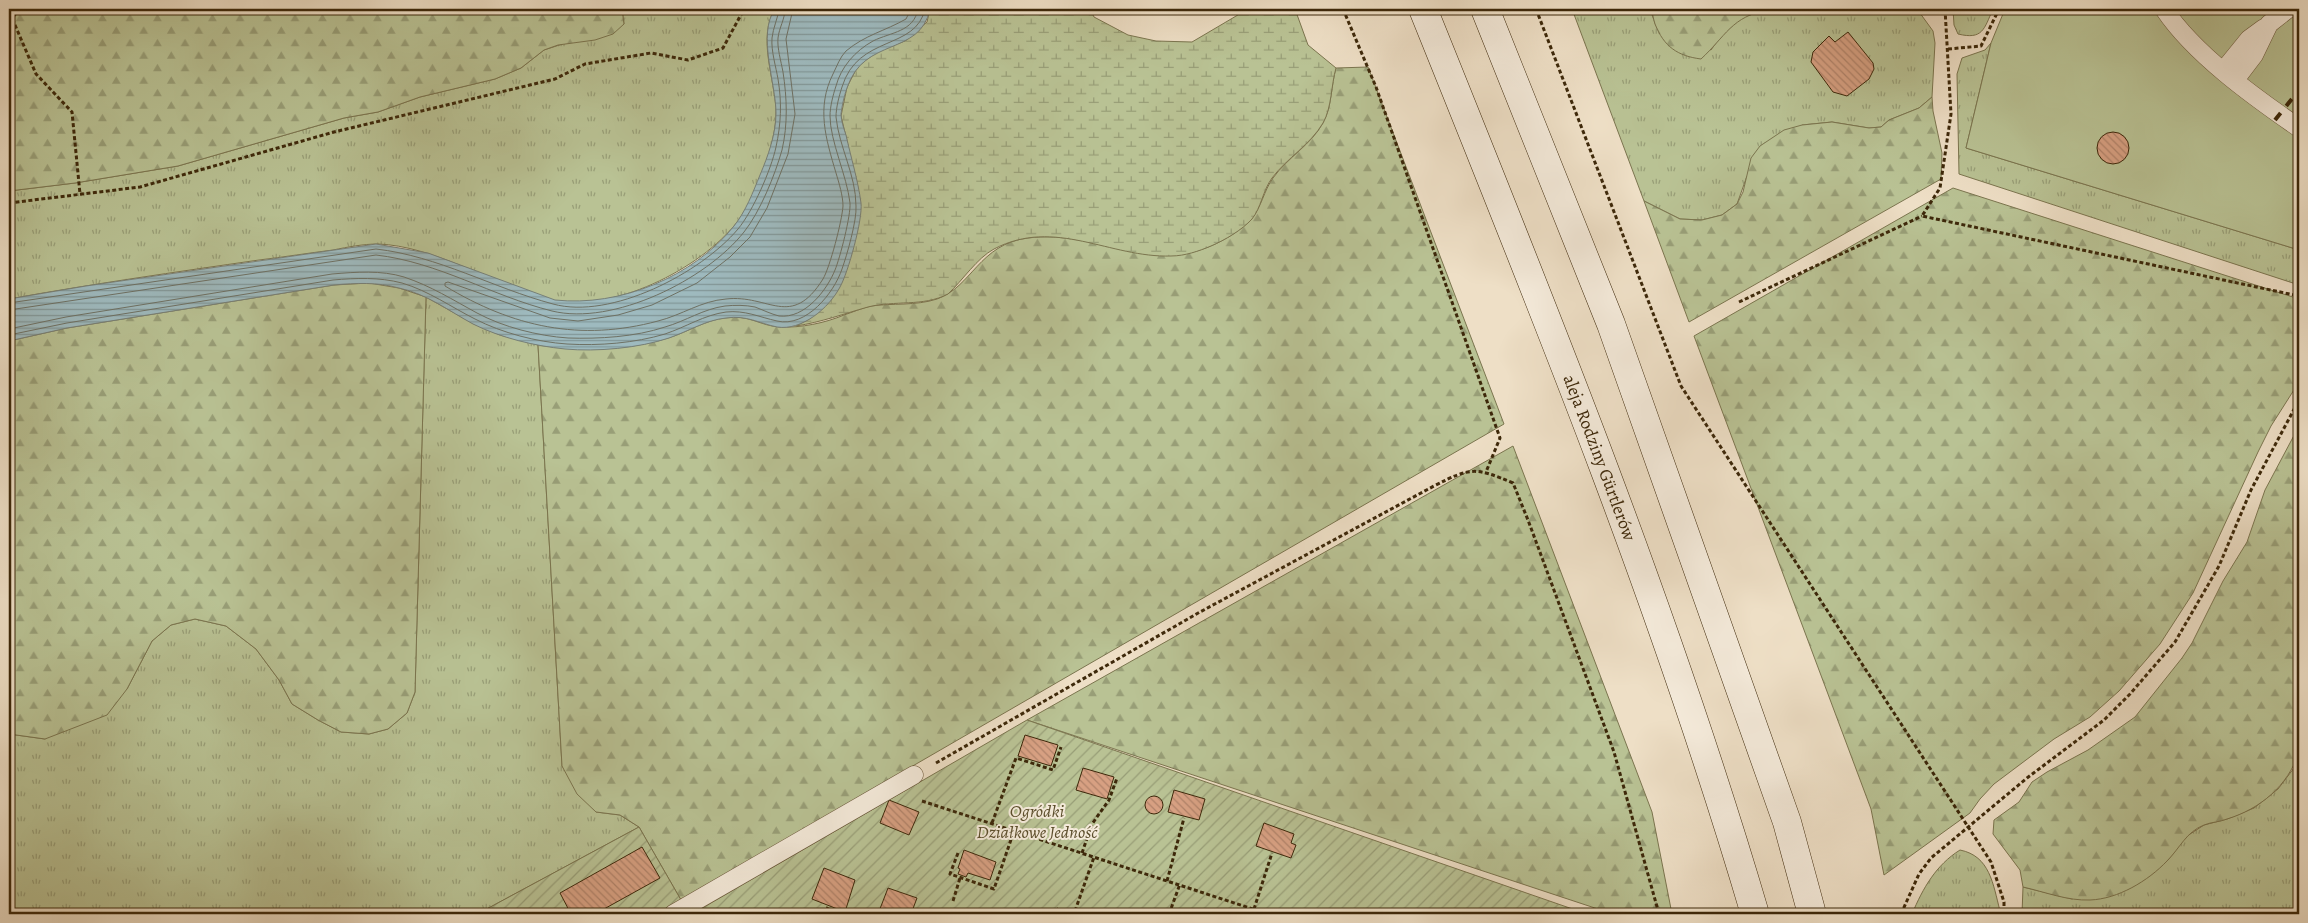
<svg xmlns="http://www.w3.org/2000/svg" width="2308" height="923" viewBox="0 0 2308 923" font-family="Alegreya,serif">
<defs>
<pattern id="grass-tufts" width="24" height="20" patternUnits="userSpaceOnUse" patternTransform="scale(1.25)"><rect width="24" height="20" fill="#b9c294"/><path d="M3 7l-1-3M5 7V3M7 7l1-3M15 17l-1-3M17 17v-4M19 17l1-3" fill="none" stroke="#989e77"/></pattern>
<pattern id="forest-firs" width="22" height="20" patternUnits="userSpaceOnUse" patternTransform="scale(1.25)"><rect width="22" height="20" fill="#b9c294"/><path d="M5 1l3.5 6h-7zM16 11l3.5 6h-7z" fill="#989e77"/></pattern>
<pattern id="wetland-marsh" width="20" height="14" patternUnits="userSpaceOnUse" patternTransform="scale(1.25)"><rect width="20" height="14" fill="#b9c294"/><path d="M1 5h8M5 5V1M11 12h8M15 12V8" fill="none" stroke="#989e77"/></pattern>
<pattern id="garden-furrows" width="10" height="10" patternUnits="userSpaceOnUse" patternTransform="scale(1.25)"><rect width="10" height="10" fill="#b9c294"/><path d="M-1 1l2-2M0 10L10 0M9 11l2-2" fill="none" stroke="#989e77"/></pattern>
<pattern id="water-rules" width="6" height="5" patternUnits="userSpaceOnUse" patternTransform="scale(1.25)"><rect width="6" height="5" fill="#9ebabf"/><path d="M0 2.5h6" fill="none" stroke="#829799"/></pattern>
<pattern id="building-back-hatch" width="6" height="6" patternUnits="userSpaceOnUse" patternTransform="scale(1.25)"><rect width="6" height="6" fill="#d7a082"/><path d="M-1 5l2 2M0 0l6 6M5-1l2 2" fill="none" stroke="#b08269"/></pattern>
</defs>
<rect width="100%" height="100%" fill="#eedfc6"/>
<filter id="stains"><feTurbulence type="fractalNoise" baseFrequency=".004" numOctaves="4"/><feColorMatrix values="0 0 0 0 .2 0 0 0 0 .09 0 0 0 0 .02 0 0 0 .5 -.17"/></filter>
<radialGradient id="worn" r=".72"><stop offset=".6" stop-color="#630" stop-opacity="0"/><stop offset="1" stop-color="#630" stop-opacity=".3"/></radialGradient>
<path fill="url(#grass-tufts)" stroke="#7b754f" d="M622,9h153c-18,29 0,70 1,102 1,32 -22,91 -42,115 -40,47 -130,91 -192,72 -52,-16 -109,-52 -164,-54 -15,0 -30,3 -45,6 -24,3 -49,7 -74,10 -83,12 -167,24 -250,39v-108l66,-8 103,-17 166,-48 34,-6 42,-15 75,-18 26,-11 23,-18 80,-26z
M1572,9h78l6,17 55,24 10,-14 21,-19 27,-7 148,-1 16,22 2,12 -3,54 -13,11 -30,12 -8,7 -12,1 -37,-6 -30,3 -55,51 -10,28 -15,11 -20,5 -22,-1 -36,-18z
M1953,9h40c-9,20 -10,31 -35,25l-4,-9z
M1991,43l-25,105 333,102v35l-340,-111 -2,-100 5,-16 23,-8z
M426,297l48,27 26,11 38,10 24,421 34,46 24,3 19,12 -156,84 1,3h-475v-180l36,5 82,-50 25,-48 19,-16 24,-6 31,7 30,23 23,31 13,24 26,16 23,12 28,2 19,-5 19,-16 8,-21z
M2299,753v161h-277l1,-27 49,12 96,-39 16,-22 20,-13 23,-6 27,-11 24,-19 16,-21z
M1960,850c30,6 33,34 40,61l-1,3h-87c11,-26 24,-49 48,-64z"/>
<path fill="url(#forest-firs)" stroke="#7b754f" d="M9,9h613l2,15 -11,10 -18,6 -37,5 -14,5 -23,18 -26,11 -75,18 -42,15 -34,6 -166,48 -103,17 -66,8z
M1650,9h146c-9,2 -19,0 -28,1 -36,6 -43,27 -67,49 -23,-3 -37,-12 -46,-35 -2,-6 -2,-11 -5,-15z
M1368,67l136,357 -823,476 -42,-73 -19,-12 -24,-3 -19,-18 -15,-28 -24,-421c42,6 89,6 130,-7 20,-6 37,-18 57,-20 24,-4 35,8 55,9 21,1 45,-4 64,-12 9,-3 18,-7 27,-9 21,-3 45,0 66,-7 35,-12 42,-55 91,-61 69,-9 125,40 193,3 10,-5 22,-13 30,-22 10,-10 13,-29 22,-41 15,-21 38,-33 50,-55 9,-16 8,-38 13,-55z
M1932,97l1,14 9,42 -1,26 -252,143 -45,-121 36,18 22,1 20,-5 15,-11 6,-12 8,-34 9,-12 24,-16 18,-5 30,-3 37,6 12,-1 8,-7 30,-12z
M1953,188l346,111v83l-28,44 -13,26 -65,141 -33,51 -41,47 -29,26 -36,22 -60,45 -14,15 -10,14 -86,62 -13,-66 -177,-473z
M369,283l30,5 27,9 -11,395 -8,21 -19,16 -19,5 -28,-2 -23,-12 -26,-16 -13,-24 -23,-31 -30,-23 -31,-7 -24,6 -19,16 -25,48 -20,26 -62,24 -36,-5v-393l58,-13 267,-43z
M2299,426v326c-11,34 -39,57 -72,67 -7,3 -16,3 -23,6 -18,7 -24,23 -37,36 -19,20 -49,38 -77,39 -22,1 -45,-8 -67,-13l-3,-17 -27,-36 1,-14 25,-18 13,-20 15,-10 41,-22 47,-33 47,-59 10,-15 31,-62 24,-39 18,-52z
M1513,446l139,366 20,102h-59l-586,-194z"/>
<path fill="url(#wetland-marsh)" stroke="#7b754f" d="M930,9h160l4,8 34,18 28,6 36,1 56,-33h47l13,36 28,23c-5,17 -4,39 -13,55 -13,22 -36,35 -51,55 -9,12 -11,30 -20,41 -10,11 -27,21 -41,27 -12,5 -26,10 -40,10 -61,2 -116,-39 -177,-7 -17,9 -31,31 -46,45 -25,13 -53,6 -80,13 -25,7 -46,15 -72,19l15,-8 37,-173 -7,-29 6,-29 11,-21 20,-15 27,-10 22,-19z"/>
<path fill="#b9c294" stroke="#7b754f" d="M2005,9h294v241l-333,-102 25,-105z"/>
<path fill="url(#garden-furrows)" stroke="#7b754f" d="M1027,720l560,194h-895z
M639,827l42,73 -24,14h-173l-1,-3z"/>
<path fill="url(#water-rules)" stroke="#778077" d="M775,9h155c-10,48 -66,27 -83,79 -3,8 -5,18 -6,26 0,7 3,15 5,21 5,23 12,45 15,68 2,16 -13,70 -21,84 -11,21 -38,44 -63,40 -19,-4 -30,-12 -51,-9 -20,2 -37,13 -57,20 -30,10 -72,14 -104,11 -30,-3 -64,-11 -92,-25 -24,-13 -46,-30 -74,-36 -22,-6 -43,-5 -65,-3l-267,43 -58,13v-42l77,-13 290,-42 52,9 127,47c65,7 138,-23 179,-74 12,-15 19,-34 26,-51 8,-19 16,-41 16,-62 0,-29 -19,-79 -1,-104z"/>
<g fill="none" stroke-linecap="round" stroke-linejoin="round">
<path stroke="#6e7164" stroke-width="1" d="M793,9l-7,30 9,75 -7,40 -21,54 -17,29 -20,20 -33,26 -45,22 -34,10 -40,6 -28,-3 -102,-36 -3,1v3c68,41 135,56 213,35 24,-6 43,-20 68,-22 43,-5 65,31 97,-20 7,-12 19,-58 20,-73 0,-10 -4,-23 -7,-33 -10,-34 -20,-65 -3,-99 4,-8 7,-17 13,-23 19,-16 39,-20 60,-32l5,-10
M9,303l367,-54c62,7 117,39 177,55 58,16 148,-31 185,-75 15,-18 33,-59 38,-82 5,-23 6,-44 2,-68 -2,-12 -7,-28 -6,-41 1,-10 6,-20 7,-29
M9,310l367,-55c62,7 116,41 176,56 61,15 154,-31 192,-79 16,-20 31,-57 38,-82 6,-26 5,-52 1,-78 -2,-11 -6,-24 -5,-34 1,-10 7,-19 7,-29
M9,329l57,-12 266,-43c24,-2 49,-4 72,3 27,9 49,23 73,36 26,14 61,23 91,25 31,1 67,-1 97,-11 21,-6 38,-18 60,-21 9,-1 21,-1 30,1 8,3 16,7 24,9 26,3 48,-26 56,-46 5,-12 16,-55 15,-67 -3,-27 -20,-62 -20,-87 0,-9 3,-21 6,-30 5,-19 19,-35 37,-45 18,-9 41,-9 45,-32
M9,335l58,-12 266,-43c23,-2 46,-3 69,3 27,8 49,24 73,36 27,14 62,23 92,25 32,2 68,-1 98,-10 21,-7 39,-19 61,-22 19,-2 33,5 51,9 29,7 57,-28 65,-52 5,-14 15,-49 14,-63 0,-31 -17,-59 -20,-89 0,-9 3,-21 6,-30 16,-53 74,-36 83,-78"/>
</g>
<path fill="url(#building-back-hatch)" stroke="#3d280a" d="M1848,32l25,31 1,6 -5,10 -22,17 -14,-4 -22,-30 2,-10 16,-16 6,6z
M2097 148a16 16 0 1 1 32 0a16 16 0 1 1-32 0Z
M1025,735l33,10 -7,21 -33,-10z
M1083,768l31,9 -7,22 -31,-9z
M1174,790l31,9 -6,21 -31,-8z
M1145 805a9 9 0 1 1 18 0a9 9 0 1 1-18 0Z
M889,800l30,12 -10,23 -29,-12z
M1264,823l30,11 -3,9 5,2 -5,13 -35,-12z
M642,847l18,31 -65,36h-24l-11,-21z
M964,850l32,12 -6,18 -22,-7 -2,4 -8,-3 2,-5 -2,-1z
M824,868l31,12 -10,32 -33,-13z
M888,888l29,10 -6,16h-33z
M1057,908l16,6h-18z"/>
<g fill="none" stroke-linecap="round" stroke-linejoin="round">
<g stroke="#695639" stroke-width="19">
<path id="lane" d="M2164,9c30,45 90,88 135,119
M2223,71l26,-32 15,-11
M2235,80l19,-25 15,-31 19,-15
M673,914l241,-139"/>
</g>
<g stroke="#3d280a" stroke-width="29">
<g id="secondary">
<path id="s1" d="M1423,9c120,298 241,596 332,905"/>
<path d="M1485,9l126,315 176,498 25,92"/>
</g>
</g>
<path stroke="#3d280a" stroke-width="3" stroke-dasharray="4 2.5" stroke-linecap="butt" d="M20,9l-8,9 24,56 36,38 8,82
M1343,9l33,78 124,351 -14,34
M1536,9l145,377 310,476 13,40v12
M1945,9l6,105 -11,74 -18,28 377,80
M1948,49l33,-3 18,-37
M9,203l131,-16 194,-55 221,-53 30,-15 66,-11 37,7 35,-12 21,-39
M1739,302l183,-86
M936,763l264,-151 234,-126c37,-19 41,-19 79,-3l15,37 86,232 45,162
M922,801l346,113
M992,823l24,-65 37,12 8,-23
M958,853l-8,21 44,15 20,-58
M1082,853l10,-29 17,-24 8,-22
M1167,881l17,-63
M953,901l7,-23
M1254,909l18,-56
M1075,911l19,-54
M824,914l4,-7
M1169,914l11,-30
M1901,914l18,-40 12,-16 96,-80 77,-58 26,-26 45,-52 44,-76 32,-76 48,-90"/>
<use href="#lane" stroke="#f4eada" stroke-width="18"/>
<use href="#secondary" stroke="#f4eada" stroke-width="28"/>
<path stroke="#3d280a" stroke-width="4" stroke-dasharray="9 9" stroke-linecap="butt" d="M2275,120l24,-30"/>
</g>
<g text-anchor="middle" stroke-width="4" stroke-linejoin="round" paint-order="stroke">
<g font-size="18" fill="#3d280a" stroke="#f4eada">
<text dy="6" stroke="none"><textPath href="#s1" startOffset="482">aleja Rodziny Gürtlerów</textPath></text>
</g>
<g font-size="18" font-style="italic" fill="#5c4e2c" stroke="#f4eada">
<text x="1037" y="817">Ogródki<tspan x="1037" dy="21">Działkowe Jedność</tspan></text>
</g>
</g>
<rect width="2308" height="923" fill="none" stroke="#eedfc6" stroke-width="30"/>
<rect x="10" y="10" width="2288" height="903" fill="none" stroke="#3d280a" stroke-width="2.5"/>
<rect x="15" y="15" width="2278" height="893" fill="none" stroke="#3d280a"/>
<rect width="100%" height="100%" filter="url(#stains)"/>
<rect width="100%" height="100%" fill="url(#worn)"/>
</svg>
